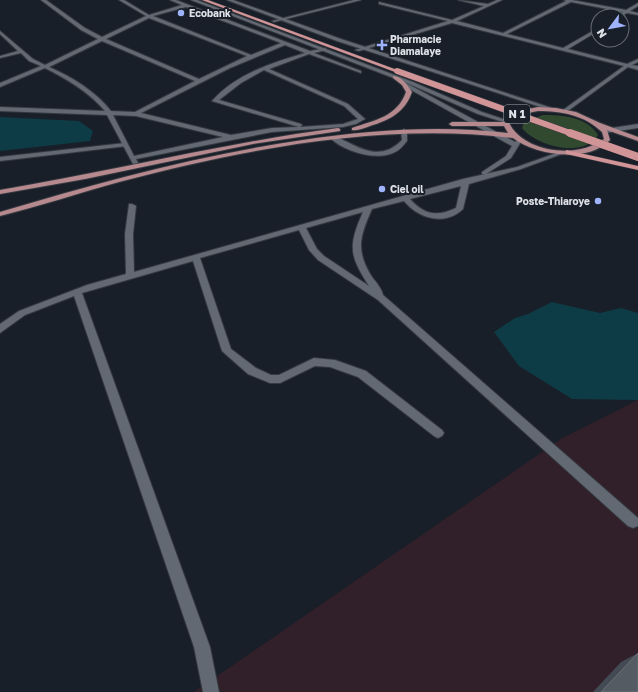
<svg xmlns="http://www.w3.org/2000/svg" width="638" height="692" viewBox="0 0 638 692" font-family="'Golos Text',sans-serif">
<rect width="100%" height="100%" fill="#191f28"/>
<path fill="#312029" d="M638,400v292h-444l367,-253z"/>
<path fill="#30492f" d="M543,115c20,0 44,2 55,20 -14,24 -62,11 -76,-7l2,-6z"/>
<path fill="#0d3c46" d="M0,117l79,4 14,10 -3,10 -90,10z
M552,302l48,11 21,-5 17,5v87l-66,-1 -53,-33 -25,-34 21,-14 13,-4z"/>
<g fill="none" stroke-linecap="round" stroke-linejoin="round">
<g stroke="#353940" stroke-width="2">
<path id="service" d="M354,0h7l-87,22 -2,-1z
M402,83h4l109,59 4,-4 3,2 -11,18 -25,16h-4v-2l24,-16 6,-10 -110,-61z
M404,129l3,2v10c-4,5 -8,10 -14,12 -19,8 -49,-2 -63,-15 11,-8 43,33 72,2l-1,-9z
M125,143l2,1v2l-127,15v-4z
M562,151l5,1 -46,17 -52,15 -6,25c-19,18 -45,9 -59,-8l-32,8c-12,27 -17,41 0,68 4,5 10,12 11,18l255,223v8l-5,2 -5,-2 -250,-226 -60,-40 -9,-10 -10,-20 -99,28 31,91 25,19 15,7h8l35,-17 21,2 31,11 76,59 2,3 -2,3 -4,2 -4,-2 -76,-59 -28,-10 -15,-1 -35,17h-10l-22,-9 -26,-23 -29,-90 -111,32 128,354 9,45h-16l-9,-45 -120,-351 -49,19 -25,18v-9l19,-13 68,-26 39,-11 -1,-40 4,-30h3l4,2 -3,28 1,38 329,-93 54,-12zM461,186l-5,22c-19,9 -32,7 -46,-9zM363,212c-15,34 -14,43 6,74l-45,-30 -7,-7 -11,-21z"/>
</g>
<g stroke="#353940" stroke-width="2">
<path id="minor" d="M41,0h5l39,28 17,9 44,-21 -27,-16h5l25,15 33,-10 -12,-5h6l134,51 16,-3v2l-12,3 47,18v2l-52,-19 -40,15 79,35 17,15 -9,5 -13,3 -71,5 -136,27 2,4 -5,1 -26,-49 -107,-4v-4l105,4c-16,-19 -38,-32 -60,-43l-45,19v-4l41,-17 -12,-5 -8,-8 -21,5v-2l18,-5 -18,-17v-3l33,28 12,6 53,-26 -17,-9zM186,7l95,36 -30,12 -98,-39zM149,18l98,38 -48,23 -93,-40zM102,41l93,40 -60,31 -24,-1c-16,-20 -39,-34 -62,-44zM285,45l20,8c-34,10 -69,21 -93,48l87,26 -27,1 -41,7 -90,-22 89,-45zM264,70l80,36 14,13 -15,5 -43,3 2,-2 -1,-1 -82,-24 22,-17zM113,115l23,1 87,21 -89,19z
M458,0l30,4 9,-4h5l-45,21 46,12 63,-32 -2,-1h8l54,10 12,-7v3l-8,5 8,2v2l-11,-2 -4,2 -2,-1 2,-2 -52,-10 -64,32 56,14 35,-20v3l-30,18 59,15 11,-5v3l-6,3 6,1v4l-10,-3 -63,46 -3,-2 1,-1 61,-44 -172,-43 -93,28 -4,-1 93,-29 -69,-17v-2l73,18 32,-14z
M638,124v4l-33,5 -3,-2 3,-2z"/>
</g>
<g stroke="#353940" stroke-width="2">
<path id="tertiary" d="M191,0h6l216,82 69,30 27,9 -3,2 -28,-9 -69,-30z
M227,0h6l108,39 214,70 -5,1 -213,-69z"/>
</g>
<g stroke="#353940" stroke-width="2">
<path id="primary" d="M393,76c9,0 14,9 19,16 -7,20 -22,28 -42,34 -6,2 -12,5 -18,4v-2c23,-8 45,-11 54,-36l-4,-7 -9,-7z
M538,107l18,1 20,4 24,11 38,14v4l-31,-11 3,10c-21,23 -74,16 -97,-2 -130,-16 -268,11 -394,44 -40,11 -79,24 -119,34v-4c100,-30 200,-57 303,-72 68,-10 137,-15 205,-7l-4,-7h-52l-3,-2 3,-2h52l10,-10zM538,111c24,0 46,4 64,21l2,7c-26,20 -80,14 -95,-16l9,-8z
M338,128l2,1v2l-87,13 -168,35 -85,15v-4c113,-19 224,-47 338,-62z"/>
</g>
<g stroke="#353940" stroke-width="1">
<path id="trunk" d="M202,0h6l192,71 -5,1z
M566,150l72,16v4l-72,-16z"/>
</g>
<use href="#service" fill="#626973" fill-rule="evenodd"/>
<use href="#minor" fill="#626973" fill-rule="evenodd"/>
<use href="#tertiary" fill="#626973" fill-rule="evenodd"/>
<use href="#primary" fill="#b5898e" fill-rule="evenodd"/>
<use href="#trunk" fill="#d19497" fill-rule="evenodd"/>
<g stroke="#353940" stroke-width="7" stroke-linecap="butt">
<path id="trunk-bridge-far1" d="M397,71l176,63"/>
</g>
<g stroke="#353940" stroke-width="8" stroke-linecap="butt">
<path id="trunk-bridge" d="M570,133l68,24"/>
</g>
<use href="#trunk-bridge-far1" stroke="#d19497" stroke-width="6"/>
<use href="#trunk-bridge" stroke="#d19497" stroke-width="8"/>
</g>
<path fill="#444a53" d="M638,653v39h-45l28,-30z"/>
<path fill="#545b63" stroke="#6a7078" d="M638,653v39h-37z"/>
<g fill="#9fb3fd" stroke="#191f28" stroke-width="1.5">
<circle cx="181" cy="13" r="4"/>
<path d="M380 39h4v4h4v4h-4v4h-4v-4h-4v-4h4z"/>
<circle cx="382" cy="189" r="4"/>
<circle cx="598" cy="201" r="4"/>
</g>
<g text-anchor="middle" stroke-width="4" stroke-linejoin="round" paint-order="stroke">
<g font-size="10" font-weight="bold" fill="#dfe3e9" stroke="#191f28" text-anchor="start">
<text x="189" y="17">Ecobank</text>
<text x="390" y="43">Pharmacie<tspan x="390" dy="12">Diamalaye</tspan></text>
<text x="390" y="193">Ciel oil</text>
<text x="590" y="205" text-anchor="end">Poste-Thiaroye</text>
</g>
<rect fill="#191f28" stroke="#a4a8af" stroke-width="1" x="504" y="105" width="26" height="18" rx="3"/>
<g font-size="11" font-weight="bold" fill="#dfe3e9">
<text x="517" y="118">N 1</text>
</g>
</g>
<g transform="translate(610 28) rotate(238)"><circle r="19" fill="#191f28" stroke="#686d75"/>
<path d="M0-3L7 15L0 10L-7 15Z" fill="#9fb3fd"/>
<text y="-6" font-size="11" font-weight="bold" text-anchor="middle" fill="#dfe3e9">N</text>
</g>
</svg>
